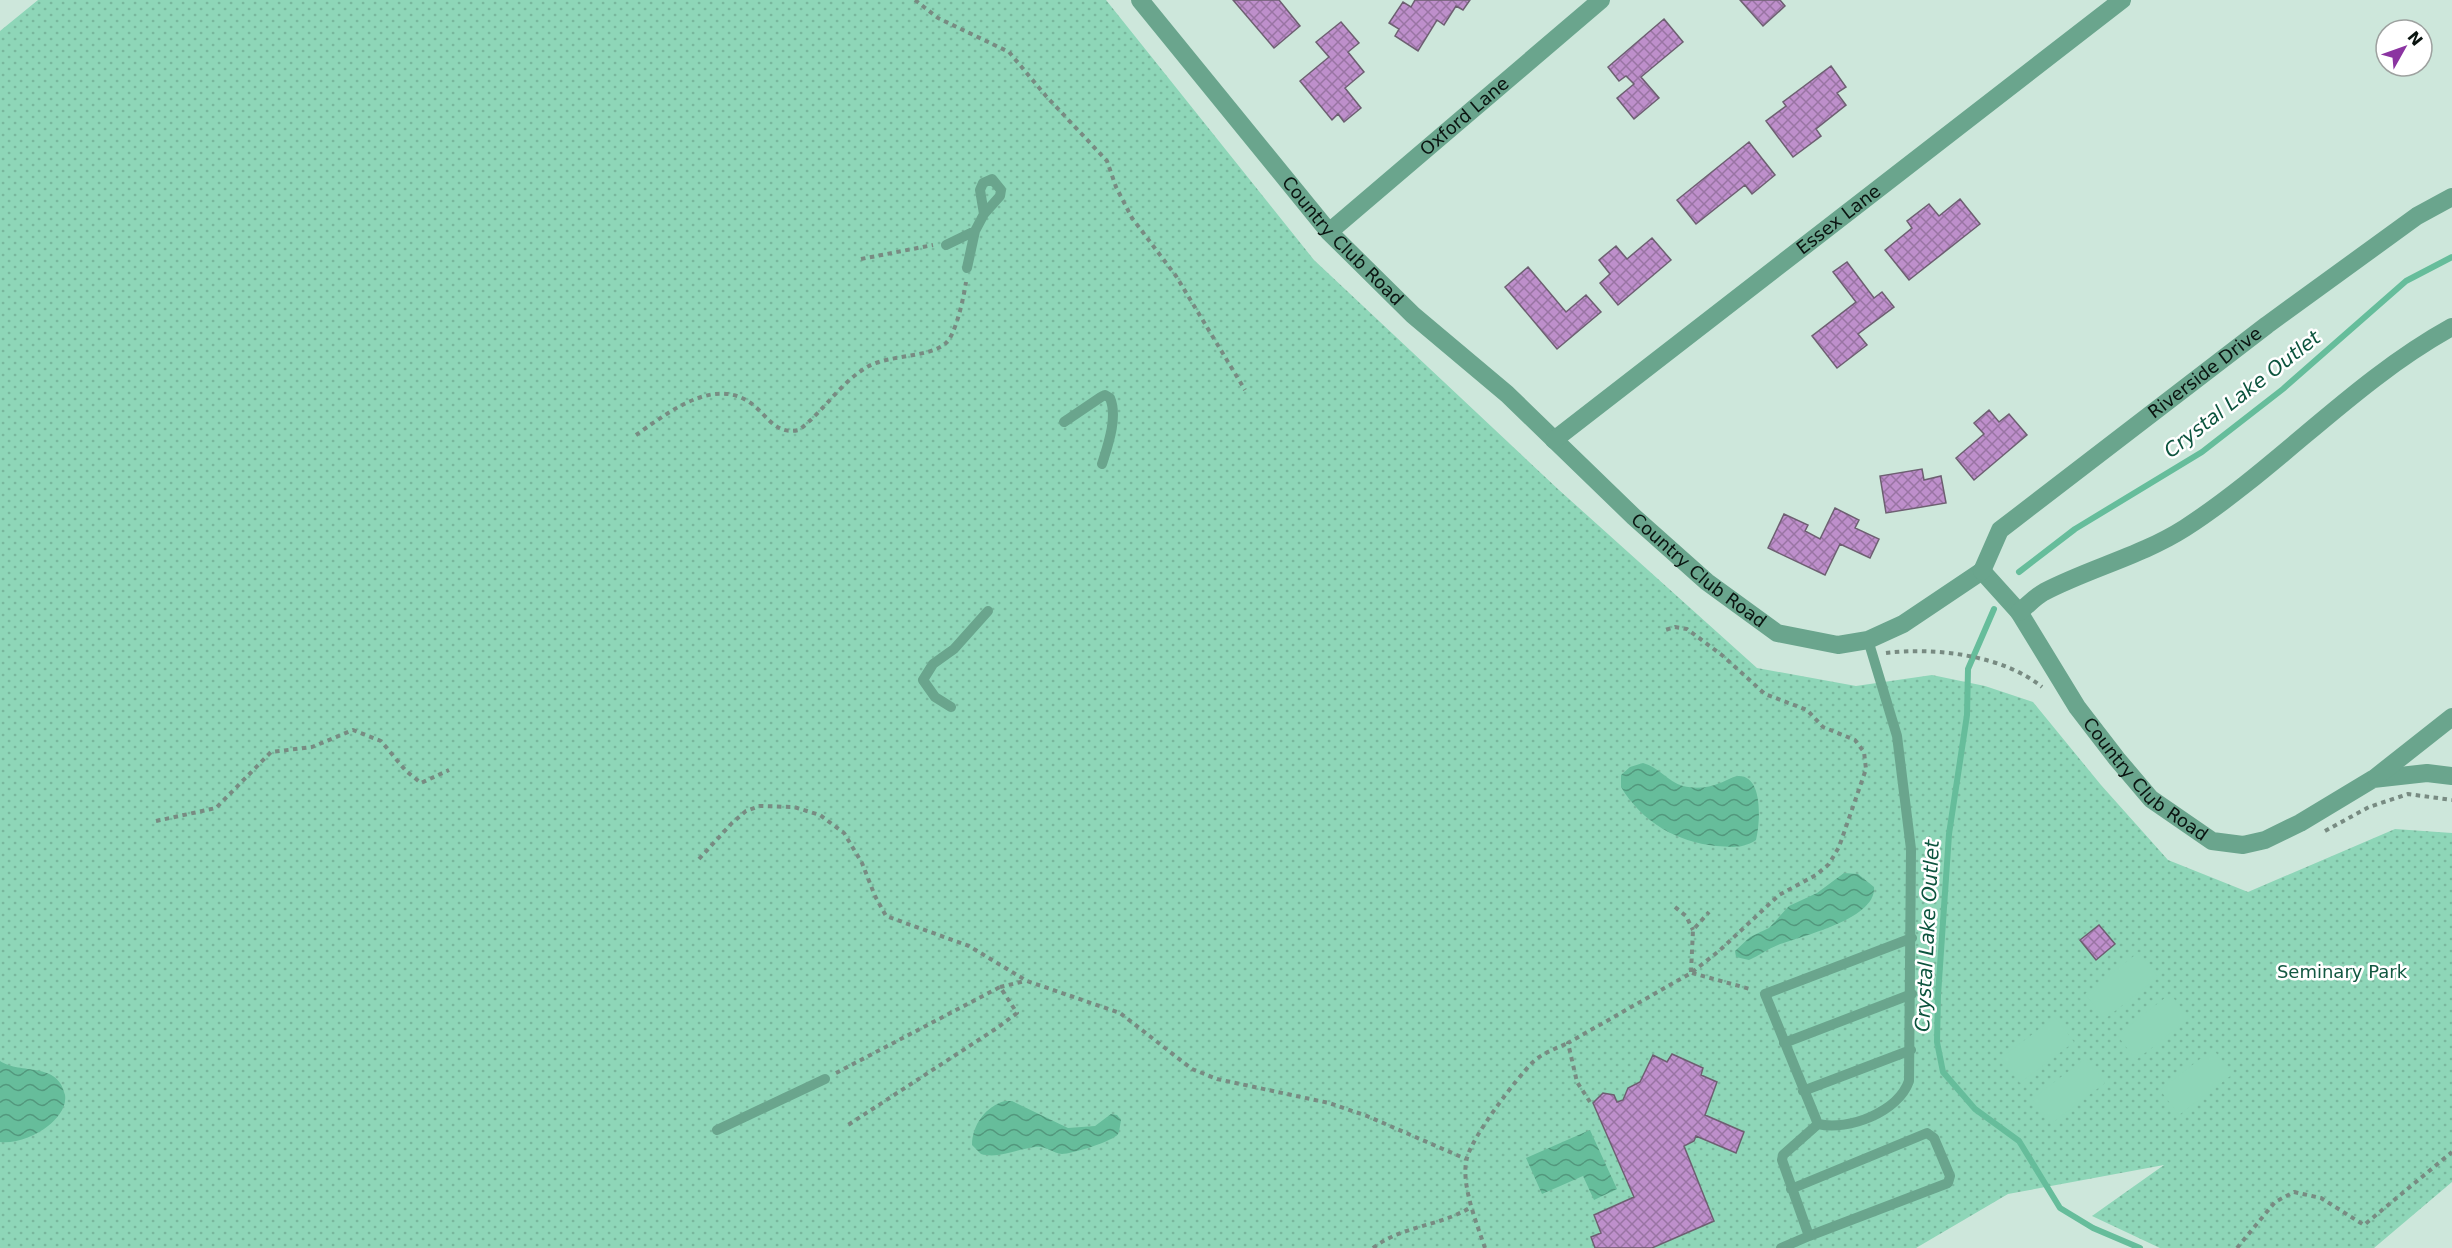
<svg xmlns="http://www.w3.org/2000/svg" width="2452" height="1248" viewBox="0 0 2452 1248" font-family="'DejaVu Sans',sans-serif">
<defs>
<pattern id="grass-dots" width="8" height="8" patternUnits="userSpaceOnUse" patternTransform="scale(1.5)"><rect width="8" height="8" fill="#8ed6b8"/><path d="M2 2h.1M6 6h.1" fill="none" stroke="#79b79d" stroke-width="1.8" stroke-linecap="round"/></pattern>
<pattern id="water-waves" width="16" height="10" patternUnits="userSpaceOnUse" patternTransform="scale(1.5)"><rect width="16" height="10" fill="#66bd9b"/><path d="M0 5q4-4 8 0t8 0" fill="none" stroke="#52987d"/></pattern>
<pattern id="building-cross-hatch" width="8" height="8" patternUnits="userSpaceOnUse" patternTransform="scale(1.5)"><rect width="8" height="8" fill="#be8fcb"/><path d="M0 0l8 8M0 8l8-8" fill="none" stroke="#9974a3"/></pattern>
</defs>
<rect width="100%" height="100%" fill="#cde7db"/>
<path fill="url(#grass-dots)" d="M38,0h1068l208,260 245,230 198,178 99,18 76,-11 53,11 48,16 68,83 67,75 80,32 147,-63 57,4v349l-78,66h-214l-68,-32 72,-51 -156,29 -92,54h-1916v-1217z"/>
<path fill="#8ed6b8" d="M2139,952l19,25 -53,42 -20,-25z
M2170,994l20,24 -54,42 -19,-25z
M2055,1017l19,25 -54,41 -19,-25z
M2213,1049l20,25 -54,41 -19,-25z
M2086,1058l19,25 -54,41 -19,-25z"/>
<path fill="url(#water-waves)" d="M1643,763c16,4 25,19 40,23 12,3 26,2 37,-3 6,-2 11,-6 18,-7 26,-1 22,48 18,64 -14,9 -24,7 -40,6 -39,-4 -74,-24 -95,-59v-12l9,-8z
M1844,873l14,1 16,13c3,32 -72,49 -96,58 -11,4 -19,11 -29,15l-13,-3 -1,-6 15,-14 19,-9 20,-22 28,-13z
M0,1061c21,14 58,0 65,34 2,12 -8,24 -17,31 -12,10 -33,18 -48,16z
M1005,1101h7l56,27 27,-2 16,-12 6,1 4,5c-1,4 -1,10 -3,14 -4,7 -47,20 -56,20 -10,-1 -17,-9 -27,-7 -18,2 -36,12 -54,7l-9,-9c0,-20 14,-39 33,-44z
M1590,1130l27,59 -23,11 -11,-24 -41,18 -16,-36z"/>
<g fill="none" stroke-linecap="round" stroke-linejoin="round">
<path stroke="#66bd9b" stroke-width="6" d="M2019,572l56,-43 127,-77 81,-63 123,-108 46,-24
M1994,609l-26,60 -1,46 -18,119 -11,161 -1,47 6,30 32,37 44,32 41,67 33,20 47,20"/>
</g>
<path fill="url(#building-cross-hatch)" stroke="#6d5f71" stroke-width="1.5" d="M1233,0h46l21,26 -26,22z
M1415,0h55l-7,10 -7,-4 -12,19 -7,-5 -19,31 -23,-15 4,-7 -10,-6 14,-21 8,5z
M1740,0h40l5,6 -22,20z
M1664,19l19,23 -42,35 18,21 -25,21 -17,-21 17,-14 -8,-8 -7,5 -11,-14z
M1341,22l18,21 -11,9 16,20 -19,16 16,20 -17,14 -6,-8 -6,6 -32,-39 29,-24 -13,-15z
M1831,66l15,21 -9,6 9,12 -30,24 5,7 -28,21 -27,-36 20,-15 -3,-4z
M1749,142l26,33 -23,19 -7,-9 -49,39 -19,-24z
M1960,199l20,25 -71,56 -24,-30 27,-22 -5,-7 22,-17 10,12z
M1652,238l19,22 -53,45 -18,-22 10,-9 -11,-14 17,-14 11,13z
M1847,262l27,36 8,-6 12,15 -36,27 9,11 -30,23 -25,-32 44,-34 -23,-30z
M1528,267l38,45 20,-17 15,17 -44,37 -52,-62z
M1989,410l10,12 10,-8 18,21 -53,45 -18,-22 28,-24 -10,-11z
M1922,469l2,11 17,-4 5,27 -60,10 -6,-37z
M1835,508l24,12 -4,8 24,11 -9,19 -30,-14 -15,31 -57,-27 16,-34 24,11 -3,6 15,8z
M2099,925l16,19 -19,16 -16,-20z
M1672,1054l31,14 -2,7 16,7 -12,33 39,17 -8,21 -40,-17 -2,5 -10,5 30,75 -62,27h-57l-4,-11 10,-4 -7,-18 40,-18 -41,-94 10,-10 11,2 3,7 6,-2 5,-12 12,-6 13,-27 14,7z"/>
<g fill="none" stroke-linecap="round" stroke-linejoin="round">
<path stroke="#788b82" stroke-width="4" stroke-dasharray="4.5 4.5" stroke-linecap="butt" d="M915,0l23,18 71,34 37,44 61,65 9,26 16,31 44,58 69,114
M861,259l72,-14
M636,435c29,-20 73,-56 110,-35 20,11 27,36 53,30 25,-19 41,-47 68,-63 23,-13 63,-9 79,-24 10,-9 18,-47 20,-61
M1886,653c48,-6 117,2 156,34
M156,821l60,-13 55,-56 41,-5 41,-17 28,11 25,30 15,12 28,-13
M2325,831l44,-24 39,-13 44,6
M699,859l33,-36 14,-12 14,-5 34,1 26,8 24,18 18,30 13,33 11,20 83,30 58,35 93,32 72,56 25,10 112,24 38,13 99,43
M1675,907l11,9 7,14
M1691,972l2,-42 16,-18
M1692,973l58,16
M1000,987l25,-6
M836,1073l164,-86 17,26 -20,15 -149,97
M1590,1102l-13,-20 -9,-39 123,-70 28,-22 60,-56 37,-20 13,-11 10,-17 27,-78 -2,-17 -9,-12 -32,-13 -16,-17 -42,-16 -42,-38 -36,-27 -12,-2 -13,4
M1373,1248c30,-23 66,-21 98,-41
M1485,1248c-8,-24 -25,-65 -18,-90 5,-21 49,-79 65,-95 10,-10 23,-14 36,-20
M2237,1248l38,-46 19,-10 27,6 43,27 88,-73"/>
<path stroke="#6aa58d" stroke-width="10" d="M946,245l29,-14 9,-17 16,-18 1,-6 -9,-11 -9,4 -3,7 4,24
M967,268l8,-37
M1064,422l37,-25 4,-2 5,3c8,19 -2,47 -8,66
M1868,640l29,96 14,113 -2,232c-11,31 -60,50 -91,43l-53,-130 147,-56
M951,707l-16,-10 -12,-17 10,-16 21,-15 34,-38
M1784,1043l128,-49
M1803,1091l108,-41
M717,1130l108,-51
M1791,1189l136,-56 7,5 16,38 -2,7 -139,53
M1781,1248l28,-12 -27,-76 1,-5 35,-31"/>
<g stroke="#6aa58d" stroke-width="18">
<path id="s1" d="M1140,0l189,232 84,83 94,79 127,123 73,65 70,51 61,12 30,-5 35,-16 79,-53"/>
<path id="s2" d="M1329,232l272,-232"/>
<path id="s3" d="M1554,440l568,-440"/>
<path id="s4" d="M1982,571l37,41 58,95 40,52 34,40 61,42 31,4 22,-5 35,-17 73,-44 54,-6 25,3"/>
<path id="s5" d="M1982,571l18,-41 267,-205 150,-109 35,-19"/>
<path d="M2019,612c8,-6 16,-15 25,-20 46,-24 97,-36 141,-64 94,-61 169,-147 267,-201"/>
<path d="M2376,777l76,-60"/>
</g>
</g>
<g text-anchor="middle" stroke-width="5" stroke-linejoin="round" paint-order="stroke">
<g font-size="18" fill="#0a1410" stroke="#fff">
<text dy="6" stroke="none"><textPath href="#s2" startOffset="178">Oxford Lane</textPath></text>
<text dy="6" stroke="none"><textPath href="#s3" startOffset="360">Essex Lane</textPath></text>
<text dy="6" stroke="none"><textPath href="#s1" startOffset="315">Country Club Road</textPath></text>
<text dy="6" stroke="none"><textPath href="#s5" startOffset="303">Riverside Drive</textPath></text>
<text dy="6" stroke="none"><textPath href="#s1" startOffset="801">Country Club Road</textPath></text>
<text dy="6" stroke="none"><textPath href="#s4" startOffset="267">Country Club Road</textPath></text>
</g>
<g font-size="18" fill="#125841" stroke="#fff">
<text x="2342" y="978">Seminary Park</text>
</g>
<g font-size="20" font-style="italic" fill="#0c543e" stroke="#fff">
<text transform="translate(2242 394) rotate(-38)" y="7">Crystal Lake Outlet</text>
<text transform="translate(1927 936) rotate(-87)" y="7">Crystal Lake Outlet</text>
</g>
</g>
<g transform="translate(2404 48) rotate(50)"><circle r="28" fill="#ffffff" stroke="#9da19f" stroke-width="1.5"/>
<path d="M0-4.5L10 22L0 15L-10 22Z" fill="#8b34a1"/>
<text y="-9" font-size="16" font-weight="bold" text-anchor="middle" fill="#0a1410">N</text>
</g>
</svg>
